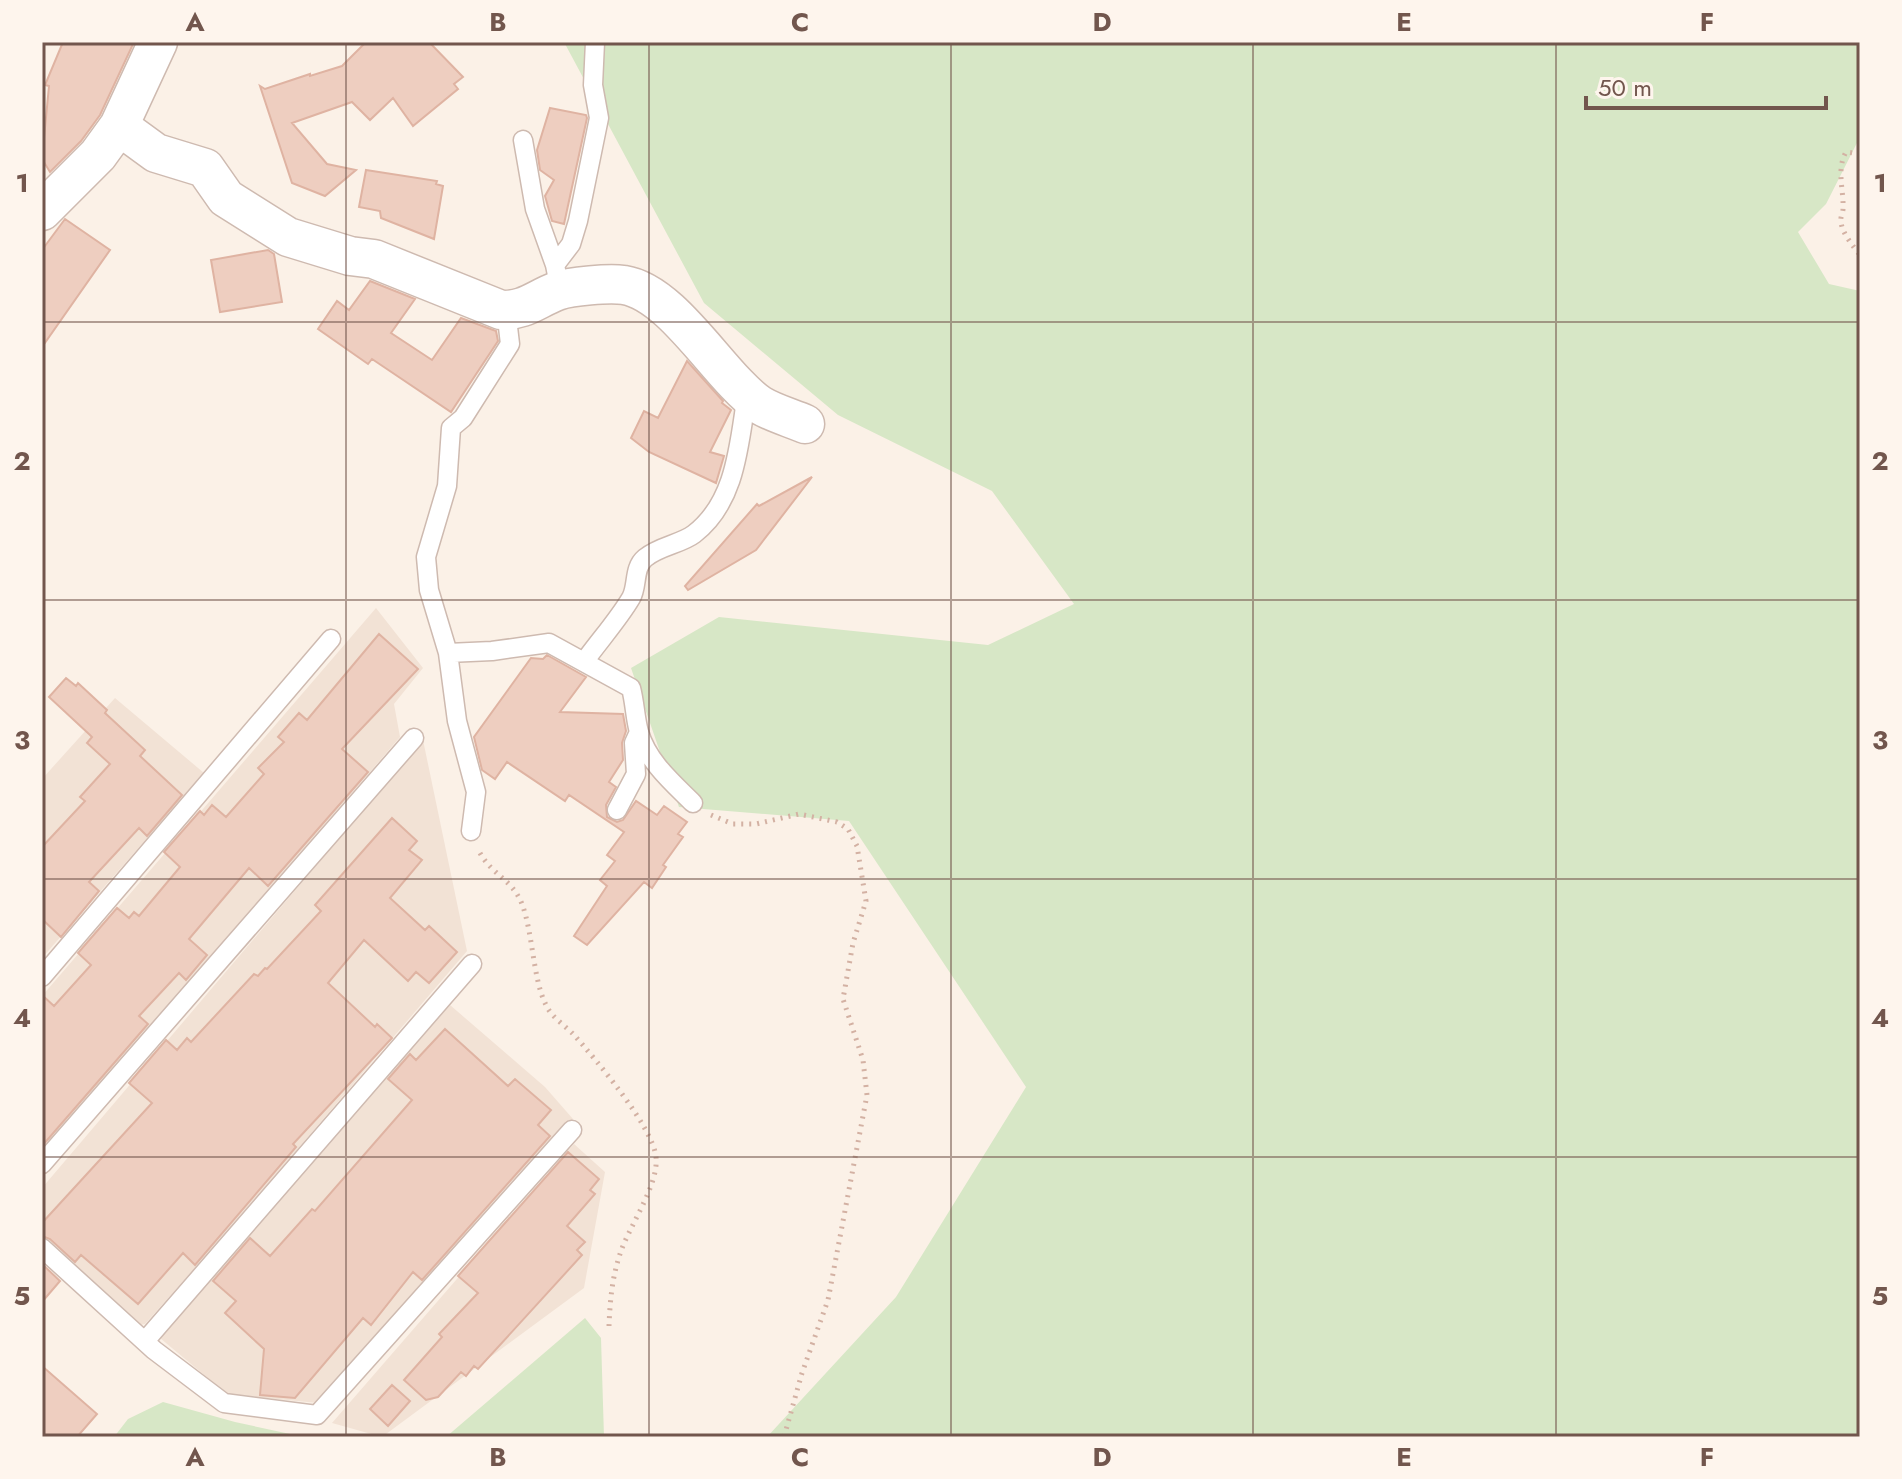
<svg xmlns="http://www.w3.org/2000/svg" width="1902" height="1479" viewBox="0 0 1902 1479" font-family="Jost,sans-serif">
<rect width="100%" height="100%" fill="#fbf1e7"/>
<path fill="#f2e2d5" d="M376,608l47,60 -29,36 6,33 -358,417v-158z
M115,698l89,75 -162,185v-179z
M423,740l44,211 -249,291 -73,82 -5,1 -98,-89v-48z
M450,1005l95,82 28,32 -255,284 -91,-9 -67,-56z
M574,1144l31,28 -21,116 -202,149 -50,-14z"/>
<path fill="#d7e7c6" d="M564,42h1296v95l-34,67 -28,28 31,52 31,7v1146h-1093l129,-140 130,-210 -177,-266 -170,-14 -48,-139 88,-51 269,28 86,-41 -82,-113 -154,-76 -134,-112z
M585,1318l16,20 3,99h-158z
M163,1402l72,20 69,15h-190l14,-18z"/>
<path fill="#eecec0" stroke="#dfb3a2" stroke-width="2" d="M63,42h71l-34,73 -19,26 -31,31 -8,-13 7,-73 -4,-1z
M366,42h63l34,35 -9,7 4,5 -45,37 -20,-28 -23,22 -18,-18 -60,21 35,41 29,6 -31,26 -33,-13 -32,-97 5,3 45,-15v2l32,-10z
M550,108l36,7 1,3 -23,106 -12,-3 -7,-25 9,-16 -14,-10 -3,-20z
M366,170l71,11 -1,3 7,2 -9,53 -53,-21 -1,-7 -21,-4z
M65,219l45,31 -68,97v-97z
M268,250l6,4 8,48 -62,10 -9,-52z
M370,281l45,18 -24,34 41,27 29,-42 35,13 2,10 -47,71 -79,-53 -4,5 -50,-35 19,-28 12,9z
M687,361l36,40 -1,2 9,7 -21,42 14,4 -8,27 -67,-31 -18,-14 13,-27 14,7z
M812,477l-56,73 -68,40 -3,-4 72,-82 2,2z
M379,634l39,35 -76,80 26,23 -100,114 -19,-18 -60,71 18,16 -21,25 -7,-7 -40,43 9,8 -106,122v-151l12,11 37,-41 -13,-12 39,-45 12,10 5,-6 5,4 41,-49 -16,-15 36,-41 4,4 8,-10 14,12 38,-43 -6,-6 26,-26 -6,-5 21,-24 8,7z
M547,655l39,22 -26,35 63,2 3,17 -4,12 1,17 -14,22 7,5 -10,18 1,12 10,5 6,-2 13,-19 21,14 7,-9 23,16 -9,12 5,3 -20,28 3,2 -14,21 -8,-6 -57,63 -13,-9 33,-50 -7,-6 15,-19 -8,-6 17,-23 -55,-37 -4,6 -58,-39 -12,17 -13,-9 -8,-33 57,-79 12,1z
M66,678l10,8 2,-3 29,27 -2,3 40,37 -5,6 42,39 -35,41 -8,-8 -50,54 10,9 -38,46 -19,-18v-72l43,-46 -5,-4 30,-33 -23,-21 5,-6 -2,-2 -41,-38z
M392,818l25,23 -8,9 13,10 -32,38 35,32 4,-4 28,26 -28,31 -13,-11 -8,9 -44,-41 -36,43 47,44 2,-3 15,14 -99,106 3,3 -101,118 -12,-12 -45,51 -57,-49 -6,7 -25,-23 -8,-3v-13l110,-120 -23,-20 37,-43 11,10 10,-12 4,4 63,-68 4,2 7,-8 2,1 54,-58 -6,-6z
M445,1029l63,57 7,-7 36,31 -13,15 12,11 -128,144 -9,-8 -42,53 -8,-7 -68,80 -35,-3 4,-46 -39,-36 11,-12 -23,-20 37,-43 20,18 42,-47 3,2 97,-111 -24,-21 22,-25 6,6z
M568,1152l31,27 -9,11 5,4 -28,32 18,16 -8,8 5,5 -104,114 -4,-3 -8,10 -5,-4 -23,25 -12,3 -22,-20 38,-43 -3,-3 39,-41 -20,-17z
M42,1264l18,17 -18,21z
M42,1366l55,48 -20,23h-35z
M392,1385l18,16 -22,25 -18,-17z"/>
<g fill="none" stroke-linecap="round" stroke-linejoin="round">
<g stroke="#cebab0" stroke-width="21">
<path id="lane" d="M523,140l12,69 20,56
M560,290l-5,-25 16,-21 7,-23 21,-103 -6,-33 2,-43
M506,310l4,34 -47,74 -12,10 -4,58 -21,71 3,33 19,63 44,-2 57,-8 82,45c4,15 4,30 8,44 8,29 34,51 54,71
M448,653l9,68 19,71 -5,39
M584,662c15,-21 34,-42 47,-64 7,-12 2,-30 14,-40 14,-12 36,-14 49,-24 43,-33 45,-92 53,-140
M617,810l19,-36 -2,-31 5,-11
M42,977l289,-338
M42,1164l372,-426
M42,1248l112,102 70,53 93,12 255,-285
M145,1341l327,-377"/>
</g>
<g stroke="#cebab0" stroke-width="41">
<path id="street" d="M119,126l37,27 49,15 21,30 62,39 62,19 24,3 127,51c24,1 35,-11 56,-19 14,-5 52,-8 67,-6 50,8 96,93 136,120 13,8 31,13 45,19
M42,211l56,-56 21,-29 39,-84"/>
</g>
<path stroke="#d3b1a3" stroke-width="5" stroke-dasharray="2 6" stroke-linecap="butt" d="M1860,154l-14,-2c-10,18 -2,38 -3,57 0,4 -3,8 -2,13 1,11 12,24 19,33
M711,815l22,9h23l43,-10 38,8 11,7 9,17 9,55 -13,42 -10,56 20,61 4,35 -39,205 -26,73 -18,64
M480,853c13,23 32,26 42,51 11,29 11,76 24,101 5,12 20,21 29,31 21,24 78,91 81,121 3,28 -27,69 -36,97 -8,24 -10,47 -11,72"/>
<use href="#lane" stroke="#fff" stroke-width="18"/>
<use href="#street" stroke="#fff" stroke-width="38"/>
</g>
<path fill="none" stroke="#72564d" stroke-width="2" stroke-opacity="0.55" d="M346,42v1395M649,42v1395M951,42v1395M1253,42v1395M1556,42v1395M42,322h1818M42,600h1818M42,879h1818M42,1157h1818"/>
<rect width="1902" height="1479" fill="none" stroke="#fef5ed" stroke-width="88"/>
<path d="M1586 96v12h240v-12" fill="none" stroke="#72564d" stroke-width="4"/>
<text x="1598" y="96" font-size="24" fill="#72564d" stroke="#fef5ed" stroke-width="6" paint-order="stroke">50 m</text>
<rect x="44" y="44" width="1814" height="1391" fill="none" stroke="#72564d" stroke-width="3"/>
<g font-size="26" text-anchor="middle" font-weight="bold" fill="#72564d">
<text x="195" y="31">A</text>
<text x="498" y="31">B</text>
<text x="800" y="31">C</text>
<text x="1102" y="31">D</text>
<text x="1404" y="31">E</text>
<text x="1707" y="31">F</text>
<text x="22" y="192">1</text>
<text x="1880" y="192">1</text>
<text x="22" y="470">2</text>
<text x="1880" y="470">2</text>
<text x="22" y="749">3</text>
<text x="1880" y="749">3</text>
<text x="22" y="1027">4</text>
<text x="1880" y="1027">4</text>
<text x="22" y="1305">5</text>
<text x="1880" y="1305">5</text>
<text x="195" y="1466">A</text>
<text x="498" y="1466">B</text>
<text x="800" y="1466">C</text>
<text x="1102" y="1466">D</text>
<text x="1404" y="1466">E</text>
<text x="1707" y="1466">F</text>
</g>
</svg>
